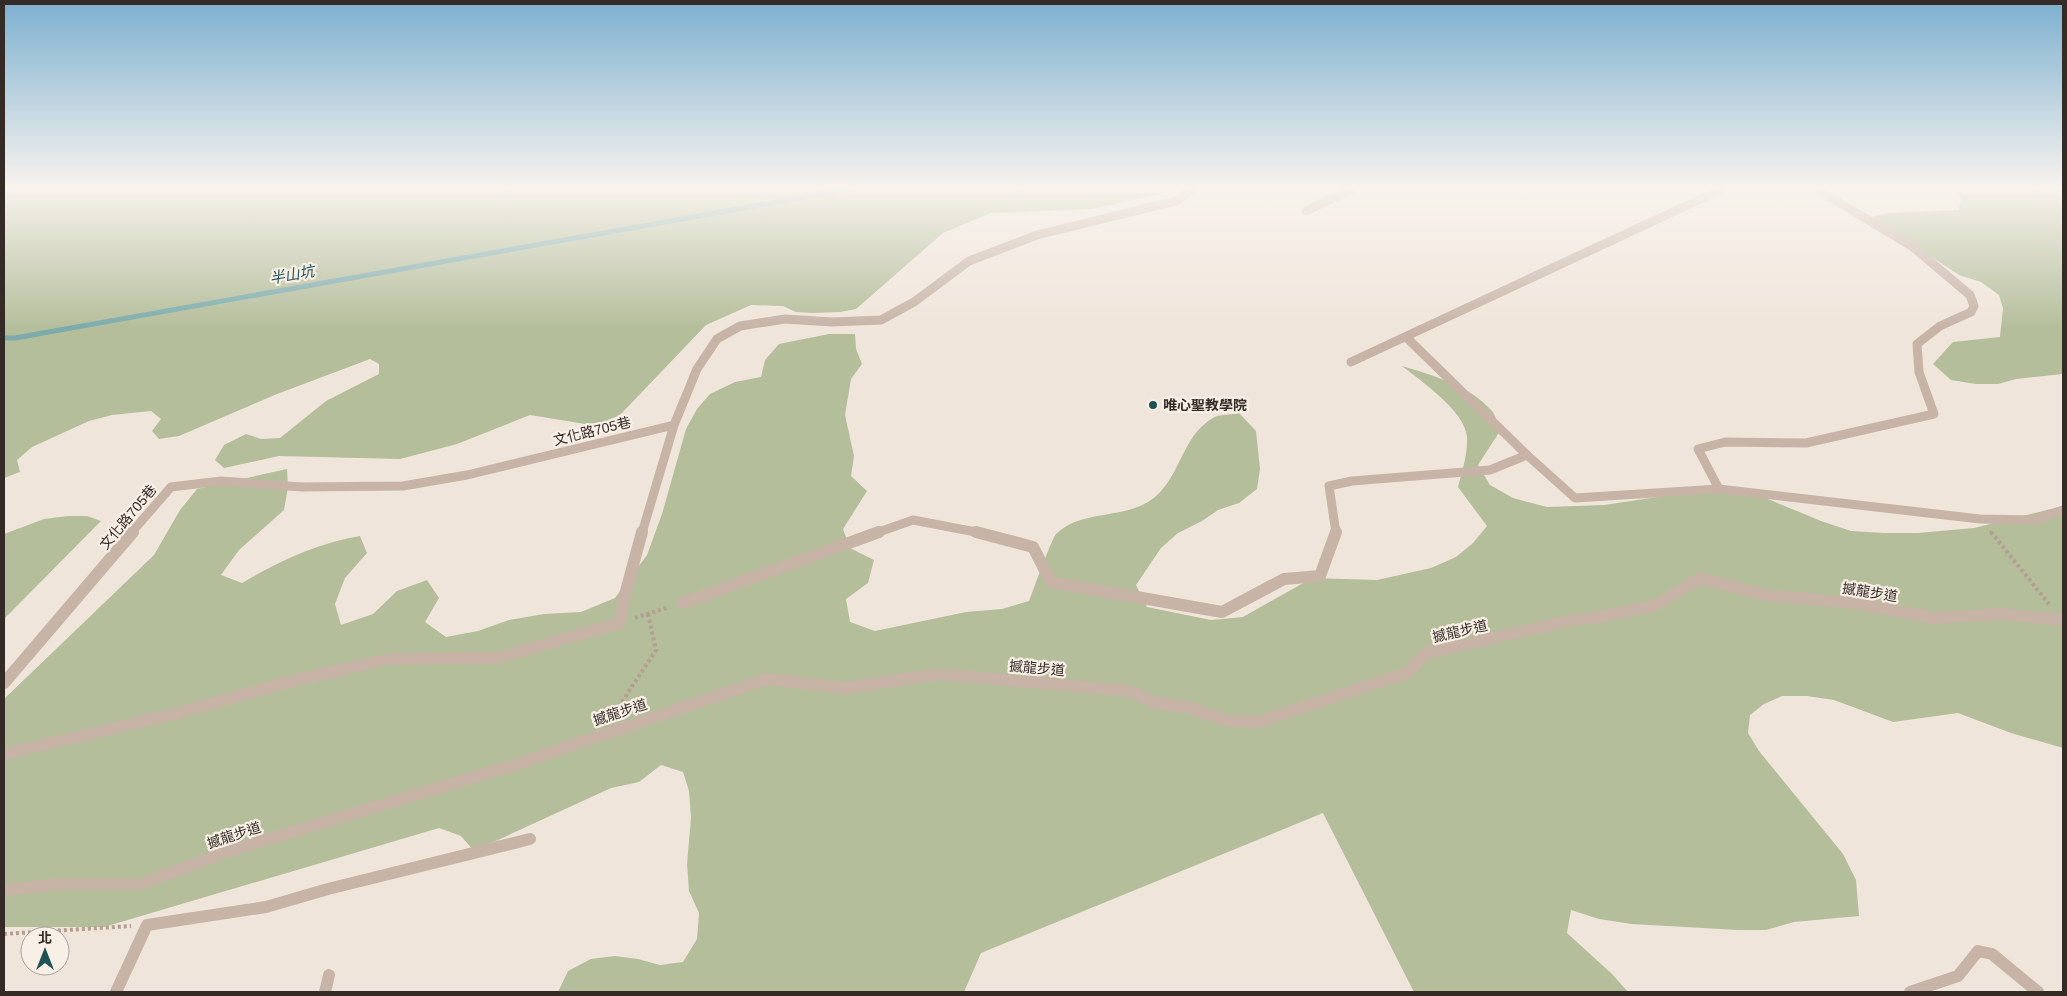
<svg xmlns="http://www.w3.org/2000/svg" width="2067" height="996" font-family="Helvetica,'Noto Sans TC',sans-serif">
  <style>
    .green { fill: #b4be9b }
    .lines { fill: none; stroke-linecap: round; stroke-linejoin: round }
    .stream { stroke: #7babab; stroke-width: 5 }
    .path-far1 { stroke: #b39e91; stroke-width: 2.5; stroke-dasharray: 2.5 2.5; stroke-linecap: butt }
    .path { stroke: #b39e91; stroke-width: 4; stroke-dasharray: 3 3; stroke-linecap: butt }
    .service-far1 { stroke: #c7b4a7; stroke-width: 9 }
    .service { stroke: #c7b4a7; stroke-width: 12 }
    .poi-dot { fill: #1f5253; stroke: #f8efe6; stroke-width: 2 }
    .labels { text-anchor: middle; stroke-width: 4.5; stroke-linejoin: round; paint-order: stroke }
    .poi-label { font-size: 14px; font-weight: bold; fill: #342b27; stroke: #f8efe6; text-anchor: start }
    .street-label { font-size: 14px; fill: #342b27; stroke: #f8efe6 }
    .water-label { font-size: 15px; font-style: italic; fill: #1f5253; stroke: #f8efe6 }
  </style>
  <rect width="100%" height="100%" fill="#f0e5da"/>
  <g class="green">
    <path d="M4 189H1165L1161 194 1091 209 991 213 943 233 856 309 840 312 811 313 796 312 783 306 751 305 706 325 620 415 604 422 585 424 530 415 457 444 400 459 279 456 224 468 215 460 224 445 246 434 261 439 280 438 326 401 379 374V364L370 359 277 394 179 436 159 439 152 431 161 419 151 411 112 415 89 421 32 447 17 460 20 472 4 478Z"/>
    <path d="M1954 189H2063V374L2016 379 1998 384H1976L1951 380 1933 364 1953 342 2000 337 2003 308 1999 295 1981 282 1959 275 1871 217 1889 213 1959 210 1961 199Z"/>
    <path d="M829 334H855L856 349 862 364 851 379 845 415 854 456 851 476 867 491 843 529 850 548 874 560 868 583 846 599 850 622 875 631 966 612 1002 609 1029 601C1033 591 1052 538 1056 534 1083 508 1126 521 1155 497 1181 475 1182 436 1213 418 1219 414 1231 415 1239 413L1256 431 1260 469 1257 489 1239 503 1218 510 1202 521 1178 533 1161 548 1136 585 1147 607 1211 620 1243 617 1312 578 1377 580 1431 568 1456 557 1473 543 1487 526 1458 487C1462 472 1468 453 1467 437 1465 411 1421 381 1402 366 1432 375 1470 386 1491 410 1496 415 1498 425 1500 431L1478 465 1490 485 1513 498 1547 507 1604 505 1698 491 1756 494 1821 521 1851 531 1884 533H1918L1974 528 2063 506V748L2011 733 1958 713 1893 722 1834 700 1807 696H1782L1764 704 1750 715 1748 733 1759 751 1843 854 1856 880 1859 916 1794 922 1766 930H1738L1632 924 1599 919 1571 910 1567 933 1612 974 1628 992H1414L1323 813 981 953 964 992H558L568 971 591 959 615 956 638 959 660 965 683 962 697 939 699 913 689 891 687 864 691 818 689 791 683 772 661 765 639 782 611 788 474 851 461 836 439 828 104 927H4V699L154 555 180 510 197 489 287 469 288 487 284 510 239 550 221 575 242 583C279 561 318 543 360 536L367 553 345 578 335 604 341 625 373 614 397 591 427 580 439 598 425 622 446 637 478 631 509 620 544 614 581 612 615 598 647 555 662 514 686 429 697 409 710 394 735 382 761 377 765 360 779 344Z"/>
    <path d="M68 516H87L101 521 4 619V534L44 519Z"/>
  </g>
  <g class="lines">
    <path class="stream" d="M4 338H15L850 189"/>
    <g class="path-far1">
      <path d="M4 191 8 189"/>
      <path d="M1990 531 1992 533"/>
    </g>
    <g class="path">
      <path d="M1991 532 2049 604"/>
      <path d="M635 618 669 607"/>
      <path d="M612 717 656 650 648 614"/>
      <path d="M4 934 131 926"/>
    </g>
    <g class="service-far1">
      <path d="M1306 211 1352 189"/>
      <path d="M1351 362 1722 189"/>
      <path d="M1527 455 1575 498 1719 489 1980 519 2035 520 2063 510"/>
      <path d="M1719 489 1698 449 1725 442 1806 443 1934 414 1919 372 1917 344 1940 326 1971 312 1974 306 1970 295 1913 247 1817 189"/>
      <path d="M131 533 171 487 221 481 302 487 403 486 467 475 674 425 697 369 717 339 740 326 785 319 832 322 881 320 914 302 969 261 1037 235 1176 201 1193 189"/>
      <path d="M642 533 674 425"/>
      <path d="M876 533 913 520 981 533"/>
      <path d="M1336 533 1329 486 1352 481 1490 470 1527 455 1406 337"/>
    </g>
    <g class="service">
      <path d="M976 532 1033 547 1051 582 1222 612 1284 579 1320 576 1336 532"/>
      <path d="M683 603 879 532"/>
      <path d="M4 683 133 532"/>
      <path d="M4 754 174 714 296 680 389 659 497 658 620 623 623 602 642 532"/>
      <path d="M4 890 59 884H141L226 852 511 766 767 679 847 688 939 674 1130 691 1155 703 1187 707 1228 721 1258 722 1407 673 1426 653 1568 621 1599 617 1656 605 1700 578 1764 595 1853 603 1934 618 2001 614 2063 620"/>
      <path d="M116 992 147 925 266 907 328 889 530 839"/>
      <path d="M325 992 329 975"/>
      <path d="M1910 992 1958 976 1978 951 1992 954 2038 992"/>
    </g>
  </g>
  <linearGradient id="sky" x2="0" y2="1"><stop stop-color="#7cb0d0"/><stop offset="0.57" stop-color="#f8f3ee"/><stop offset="1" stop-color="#f8f3ee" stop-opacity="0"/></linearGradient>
  <rect width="2067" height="329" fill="url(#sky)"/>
  <circle class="poi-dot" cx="1153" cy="405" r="5"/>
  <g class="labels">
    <g class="poi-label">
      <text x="1163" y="410">唯心聖教學院</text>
    </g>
    <g class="street-label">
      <text transform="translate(592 431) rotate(-14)" y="5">文化路705巷</text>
      <text transform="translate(128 517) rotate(-50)" y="5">文化路705巷</text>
      <text transform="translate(1870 592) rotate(9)" y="5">撼龍步道</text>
      <text transform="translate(1460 631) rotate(-13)" y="5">撼龍步道</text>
      <text transform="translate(1037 668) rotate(5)" y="5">撼龍步道</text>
      <text transform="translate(620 712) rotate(-18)" y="5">撼龍步道</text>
      <text transform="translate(234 835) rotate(-18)" y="5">撼龍步道</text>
    </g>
    <g class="water-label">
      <text transform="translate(292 275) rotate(-10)" y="5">半山坑</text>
    </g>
  </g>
  <rect width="2067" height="996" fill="none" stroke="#342b27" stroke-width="10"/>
  <g transform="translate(45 951)"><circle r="24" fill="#f8efe6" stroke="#aaa19a"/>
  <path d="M0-4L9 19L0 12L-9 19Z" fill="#1f5253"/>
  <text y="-8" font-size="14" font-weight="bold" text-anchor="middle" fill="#342b27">北</text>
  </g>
</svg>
